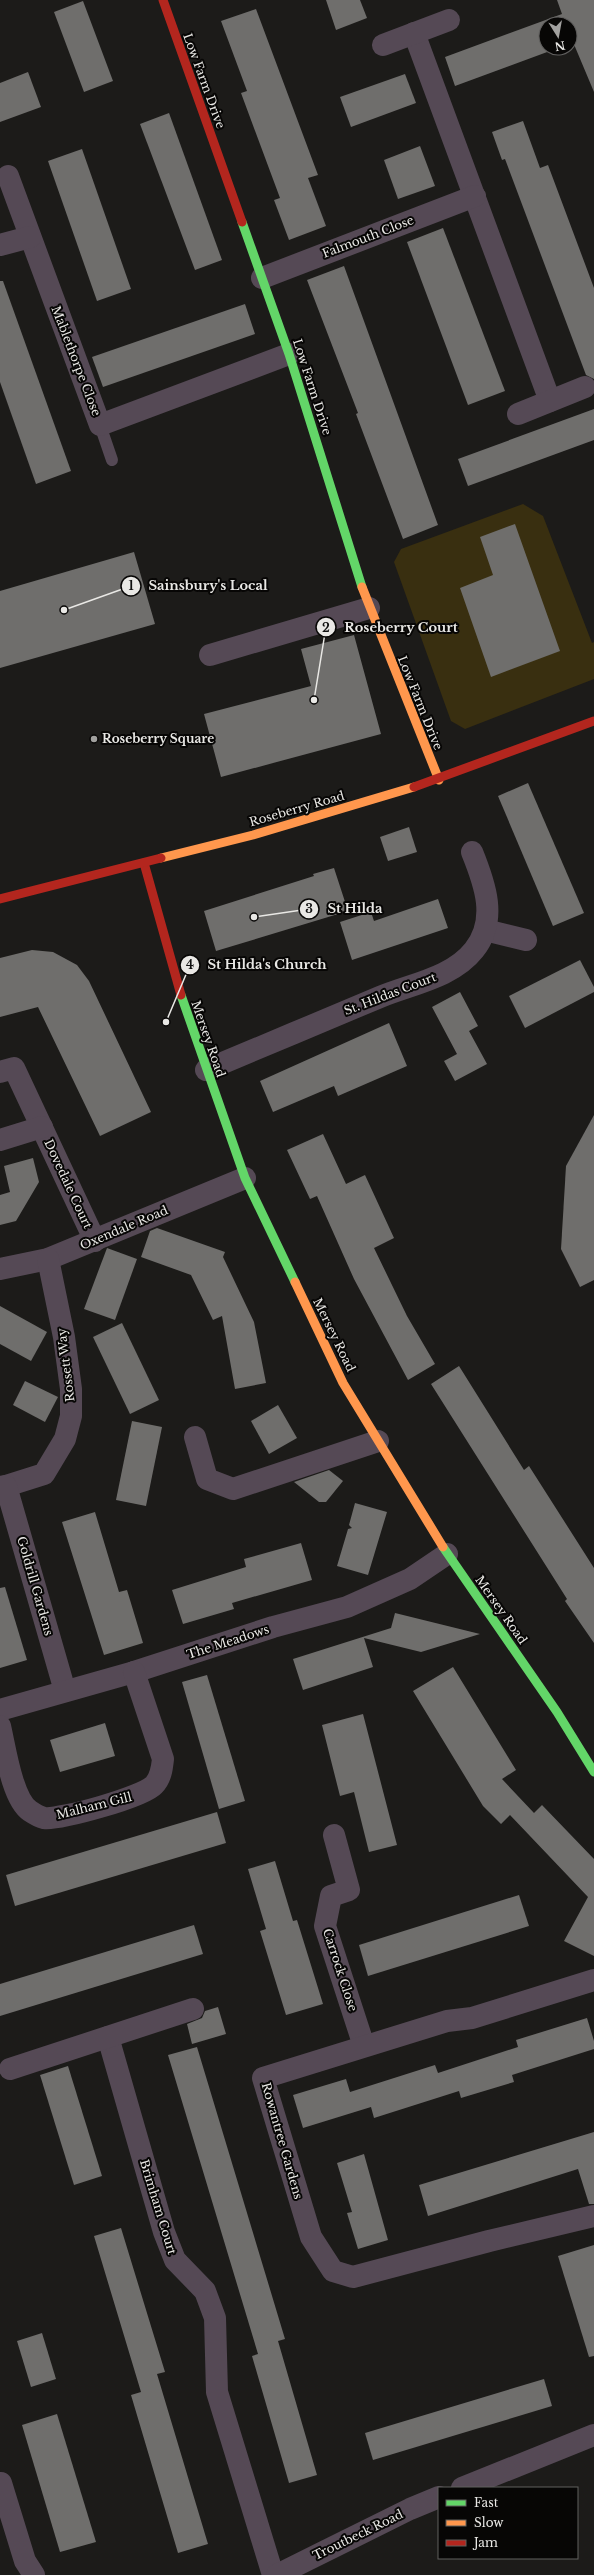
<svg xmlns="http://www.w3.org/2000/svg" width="594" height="2575" font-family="'Libre Baskerville',serif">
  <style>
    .green { fill: #392f10 }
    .building { fill: #6f6e6c }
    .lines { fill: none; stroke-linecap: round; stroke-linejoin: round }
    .lane { stroke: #554955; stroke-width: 12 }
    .street { stroke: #554955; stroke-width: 22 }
    .fast { stroke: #63d668; stroke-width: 9 }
    .slow { stroke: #ff974d; stroke-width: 9 }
    .jam { stroke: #b3261e; stroke-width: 9 }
    .poi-dot { fill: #a1a09e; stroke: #070605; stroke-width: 1.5 }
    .labels { text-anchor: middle; stroke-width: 4; stroke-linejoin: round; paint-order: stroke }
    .street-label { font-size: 12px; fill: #e9e8e5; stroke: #070605 }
    .poi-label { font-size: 12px; font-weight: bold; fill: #e9e8e5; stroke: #070605; text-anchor: start }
    .leader { fill: none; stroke: #e9e8e5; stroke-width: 1.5 }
    .callout-dot { fill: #e9e8e5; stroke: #070605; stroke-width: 1.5 }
    .mark-label { font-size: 12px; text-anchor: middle; font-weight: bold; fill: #111 }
    .callout-label { font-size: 13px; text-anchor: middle; font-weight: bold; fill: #e9e8e5; stroke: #070605; stroke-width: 4; stroke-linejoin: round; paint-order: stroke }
  </style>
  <rect width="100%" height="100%" fill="#1c1b19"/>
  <path class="green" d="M523 504 543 516 592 643 594 642V679L465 729 451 721 394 562 401 549Z"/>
  <g class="building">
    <path d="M326 0H360L367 18 336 30Z"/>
    <path d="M557 0H594V92L573 42 570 44V24H546V48H558L455 86 445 57 562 14Z"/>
    <path d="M83 1 113 81 84 92 54 12Z"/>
    <path d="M256 9 318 175 308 178 326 226 289 240 274 200 280 198 241 93 247 91 221 21Z"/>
    <path d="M28 72 41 107 0 122V83Z"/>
    <path d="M405 74 416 103 351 127 340 97Z"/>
    <path d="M169 113 222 260 195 270 140 124Z"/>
    <path d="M523 121 540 168 548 165 594 288V379L586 375 505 159 502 160 492 132Z"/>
    <path d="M420 146 435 186 398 199 384 160Z"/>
    <path d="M82 149 131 289 97 301 48 161Z"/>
    <path d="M443 228 505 391 468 405 407 242Z"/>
    <path d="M344 266 438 525 403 539 356 414 358 413 307 280Z"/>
    <path d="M0 281H3L71 471 36 484 0 382Z"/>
    <path d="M245 304 255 334 103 387 92 357Z"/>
    <path d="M594 409V440L468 486 458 459Z"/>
    <path d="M515 524 560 651 491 677 460 588 493 575 480 537Z"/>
    <path d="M134 552 155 624 0 668V591Z"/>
    <path d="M354 635 381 734 221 777 204 714 311 686 301 649Z"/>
    <path d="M528 783 584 913 553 926 498 796Z"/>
    <path d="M409 827 417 852 388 861 380 837Z"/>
    <path d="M334 868 348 911 216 951 204 911 314 876 313 874Z"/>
    <path d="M438 899 448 928 352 960 340 922 371 912 374 921Z"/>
    <path d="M32 950 53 952 77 965 89 981 151 1112 100 1136 38 1007 0 1017V958Z"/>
    <path d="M580 960 594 987V992L525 1028 509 996Z"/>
    <path d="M460 992 478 1026 469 1031 487 1064 455 1081 444 1061 457 1054 432 1007Z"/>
    <path d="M389 1023 407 1066 338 1096 334 1086 273 1112 260 1081Z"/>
    <path d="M594 1115V1280L580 1287 561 1249 566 1166Z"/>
    <path d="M323 1134 346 1184 365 1175 394 1238 374 1248 407 1316 435 1364 408 1380 354 1279 317 1196 310 1199 287 1150Z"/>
    <path d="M33 1158 39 1182 16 1221 0 1225V1195L10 1192 4 1166Z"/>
    <path d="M157 1228 225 1252 223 1257 254 1322 266 1383 235 1389 222 1316 213 1320 191 1275 141 1257 150 1231Z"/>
    <path d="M107 1248 137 1259 115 1320 84 1309Z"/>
    <path d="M0 1306 47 1332 31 1361 0 1344Z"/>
    <path d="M122 1323 159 1400 130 1414 93 1337Z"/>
    <path d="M459 1366 524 1470 529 1466 594 1568V1643L565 1601 567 1599 431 1384Z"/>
    <path d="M25 1381 58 1397 45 1422 13 1405Z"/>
    <path d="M278 1405 297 1438 269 1454 251 1421Z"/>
    <path d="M132 1421 162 1427 146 1506 116 1500Z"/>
    <path d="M329 1470 343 1481 326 1502H319L294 1482Z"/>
    <path d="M355 1503 387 1512 368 1575 337 1566 348 1529 352 1528 349 1525Z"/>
    <path d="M95 1512 119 1592 127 1590 143 1643 104 1655 62 1522Z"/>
    <path d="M301 1543 312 1580 232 1603 234 1609 183 1624 172 1590 246 1567 244 1559Z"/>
    <path d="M5 1587 27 1660 0 1668V1588Z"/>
    <path d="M395 1613 480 1634 421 1652 364 1638 373 1667 303 1690 293 1659 391 1628Z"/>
    <path d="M453 1667 516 1770 502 1779 534 1813 542 1805 594 1859V1956L564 1941 588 1897 510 1815 501 1824 483 1806 413 1691Z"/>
    <path d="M207 1675 245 1801 219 1809 182 1682Z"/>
    <path d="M363 1714 397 1845 369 1852 354 1792 340 1796 322 1725Z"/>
    <path d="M105 1723 115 1756 60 1772 50 1740Z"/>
    <path d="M217 1812 226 1843 15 1906 6 1875Z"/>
    <path d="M275 1861 293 1921 297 1920 323 2004 286 2015 260 1931 266 1929 248 1869Z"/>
    <path d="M519 1895 529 1926 368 1976 359 1945Z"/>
    <path d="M194 1925 203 1954 0 2016V1984Z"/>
    <path d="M218 2007 226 2034 192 2044 187 2024 202 2018 205 2011Z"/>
    <path d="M587 2018 594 2041V2049L512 2075 514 2082 461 2098 459 2091 374 2118 371 2107 303 2128 293 2095 346 2079 350 2092 435 2065 438 2073 518 2047 516 2040Z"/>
    <path d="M197 2047 285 2339 278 2341 317 2475 289 2483 252 2356 258 2354 168 2055Z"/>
    <path d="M68 2066 102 2176 74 2185 40 2075Z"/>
    <path d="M594 2132V2204H589L578 2169 428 2216 419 2185Z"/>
    <path d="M364 2154 388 2240 358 2249 347 2213 352 2212 337 2163Z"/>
    <path d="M121 2228 165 2372 157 2374 208 2544 178 2553 131 2395 141 2392 94 2236Z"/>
    <path d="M594 2245V2356L589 2357 558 2256Z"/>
    <path d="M42 2333 56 2379 31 2387 17 2341Z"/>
    <path d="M544 2379 552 2406 373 2460 365 2433Z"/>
    <path d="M57 2414 96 2542 60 2552 22 2425Z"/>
  </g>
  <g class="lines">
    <path class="lane" d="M100 425 112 460"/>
    <g class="street">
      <path d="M414 33 550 401"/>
      <path d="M383 45 449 20"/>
      <path d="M8 176 100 425 289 354"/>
      <path d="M0 245 30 237"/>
      <path d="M262 278 475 196"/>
      <path d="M518 414 585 387"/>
      <path d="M210 655 369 608"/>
      <path d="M485 930 526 940"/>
      <path d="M206 1070C264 1046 322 1021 380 997 411 984 452 978 474 950 498 920 485 884 472 852"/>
      <path d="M0 1072 14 1068 95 1241"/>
      <path d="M0 1140 42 1127"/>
      <path d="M0 1269 48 1259 245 1178"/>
      <path d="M195 1437 207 1479 233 1489 378 1441"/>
      <path d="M6 1486 44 1474 65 1439 71 1416V1389L64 1337 48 1259"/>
      <path d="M0 1487 6 1486 65 1691"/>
      <path d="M0 1710 134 1672 273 1627 347 1607 410 1579 447 1554"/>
      <path d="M0 1726C5 1747 12 1799 30 1811 33 1813 40 1817 44 1818 60 1820 143 1797 154 1785 161 1778 162 1768 163 1759L134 1672"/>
      <path d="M334 1835 349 1890 331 1896 325 1926 364 2046"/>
      <path d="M594 1980 472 2018 447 2021 263 2078 311 2237 333 2271 353 2277 489 2241 594 2216"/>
      <path d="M108 2037 164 2232 175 2260 205 2291 215 2318 217 2392 273 2575"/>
      <path d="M10 2069 193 2009"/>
      <path d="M1 2483 25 2561 34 2575"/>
      <path d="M462 2488 594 2435"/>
      <path d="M277 2575 410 2509 439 2497"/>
    </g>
    <g class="fast">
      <path d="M242 222 289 354 362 587"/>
      <path d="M181 995 245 1178 295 1282"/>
      <path d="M443 1547 557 1712 594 1772"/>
    </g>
    <g class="slow">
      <path d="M362 587 439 780"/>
      <path d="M161 858 253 835 414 787"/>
      <path d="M295 1282 343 1383 443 1547"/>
    </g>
    <g class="jam">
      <path d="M163 0 242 222"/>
      <path d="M414 787 594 721"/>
      <path d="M144 863 181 995"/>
      <path d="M0 899 161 858"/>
    </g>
  </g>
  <circle class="poi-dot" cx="94" cy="739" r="4"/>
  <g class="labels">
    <g class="street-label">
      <text transform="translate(204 81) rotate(70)" y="4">Low Farm Drive</text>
      <text transform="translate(368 237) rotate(-21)" y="4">Falmouth Close</text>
      <text transform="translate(76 361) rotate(69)" y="4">Mablethorpe Close</text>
      <text transform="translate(312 387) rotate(72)" y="4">Low Farm Drive</text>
      <text transform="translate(420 703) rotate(68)" y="4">Low Farm Drive</text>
      <text transform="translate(297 809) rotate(-16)" y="4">Roseberry Road</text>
      <text transform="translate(390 994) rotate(-21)" y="4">St. Hildas Court</text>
      <text transform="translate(208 1039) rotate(71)" y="4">Mersey Road</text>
      <text transform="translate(68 1184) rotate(65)" y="4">Dovedale Court</text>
      <text transform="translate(124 1228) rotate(-23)" y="4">Oxendale Road</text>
      <text transform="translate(334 1335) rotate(64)" y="4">Mersey Road</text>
      <text transform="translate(66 1365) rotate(-97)" y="4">Rossett Way</text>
      <text transform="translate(35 1586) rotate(74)" y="4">Goldrill Gardens</text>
      <text transform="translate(501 1610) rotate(55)" y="4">Mersey Road</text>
      <text transform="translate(228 1642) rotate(-18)" y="4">The Meadows</text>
      <text transform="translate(94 1806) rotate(-14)" y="4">Malham Gill</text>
      <text transform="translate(340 1970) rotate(72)" y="4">Carrock Close</text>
      <text transform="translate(282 2141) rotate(74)" y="4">Rowantree Gardens</text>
      <text transform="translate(158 2207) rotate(73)" y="4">Brimham Court</text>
      <text transform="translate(358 2535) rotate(-26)" y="4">Troutbeck Road</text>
    </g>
    <g class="poi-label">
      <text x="102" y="743">Roseberry Square</text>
    </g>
  </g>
  <path class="leader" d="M64 610L131 586M314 700L326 627M254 917L309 909M166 1022L190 965"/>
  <g class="callout-dot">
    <circle cx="64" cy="610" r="4"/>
    <circle cx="314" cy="700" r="4"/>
    <circle cx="254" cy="917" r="4"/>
    <circle cx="166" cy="1022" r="4"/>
    <circle cx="131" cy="586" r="10"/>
    <circle cx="326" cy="627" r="10"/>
    <circle cx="309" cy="909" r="10"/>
    <circle cx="190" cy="965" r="10"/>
  </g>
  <g class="mark-label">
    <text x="131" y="590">1</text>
    <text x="326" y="632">2</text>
    <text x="309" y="913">3</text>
    <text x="190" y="969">4</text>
  </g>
  <g class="callout-label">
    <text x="208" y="590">Sainsbury's Local</text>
    <text x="401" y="632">Roseberry Court</text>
    <text x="355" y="913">St Hilda</text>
    <text x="267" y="969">St Hilda's Church</text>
  </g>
  <rect x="438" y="2487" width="140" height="72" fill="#070605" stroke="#61605f"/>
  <rect x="446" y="2500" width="20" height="6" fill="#63d668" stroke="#61605f"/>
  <text x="474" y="2507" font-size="12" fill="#e9e8e5">Fast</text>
  <rect x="446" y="2520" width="20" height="6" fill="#ff974d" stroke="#61605f"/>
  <text x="474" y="2527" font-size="12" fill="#e9e8e5">Slow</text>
  <rect x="446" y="2540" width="20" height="6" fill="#b3261e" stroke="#61605f"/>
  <text x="474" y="2547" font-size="12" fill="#e9e8e5">Jam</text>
  <g transform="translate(558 36) rotate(169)"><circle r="19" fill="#070605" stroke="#61605f"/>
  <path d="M0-3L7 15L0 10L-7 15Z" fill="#a1a09e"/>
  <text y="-6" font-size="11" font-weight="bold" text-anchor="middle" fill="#e9e8e5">N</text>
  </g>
</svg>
